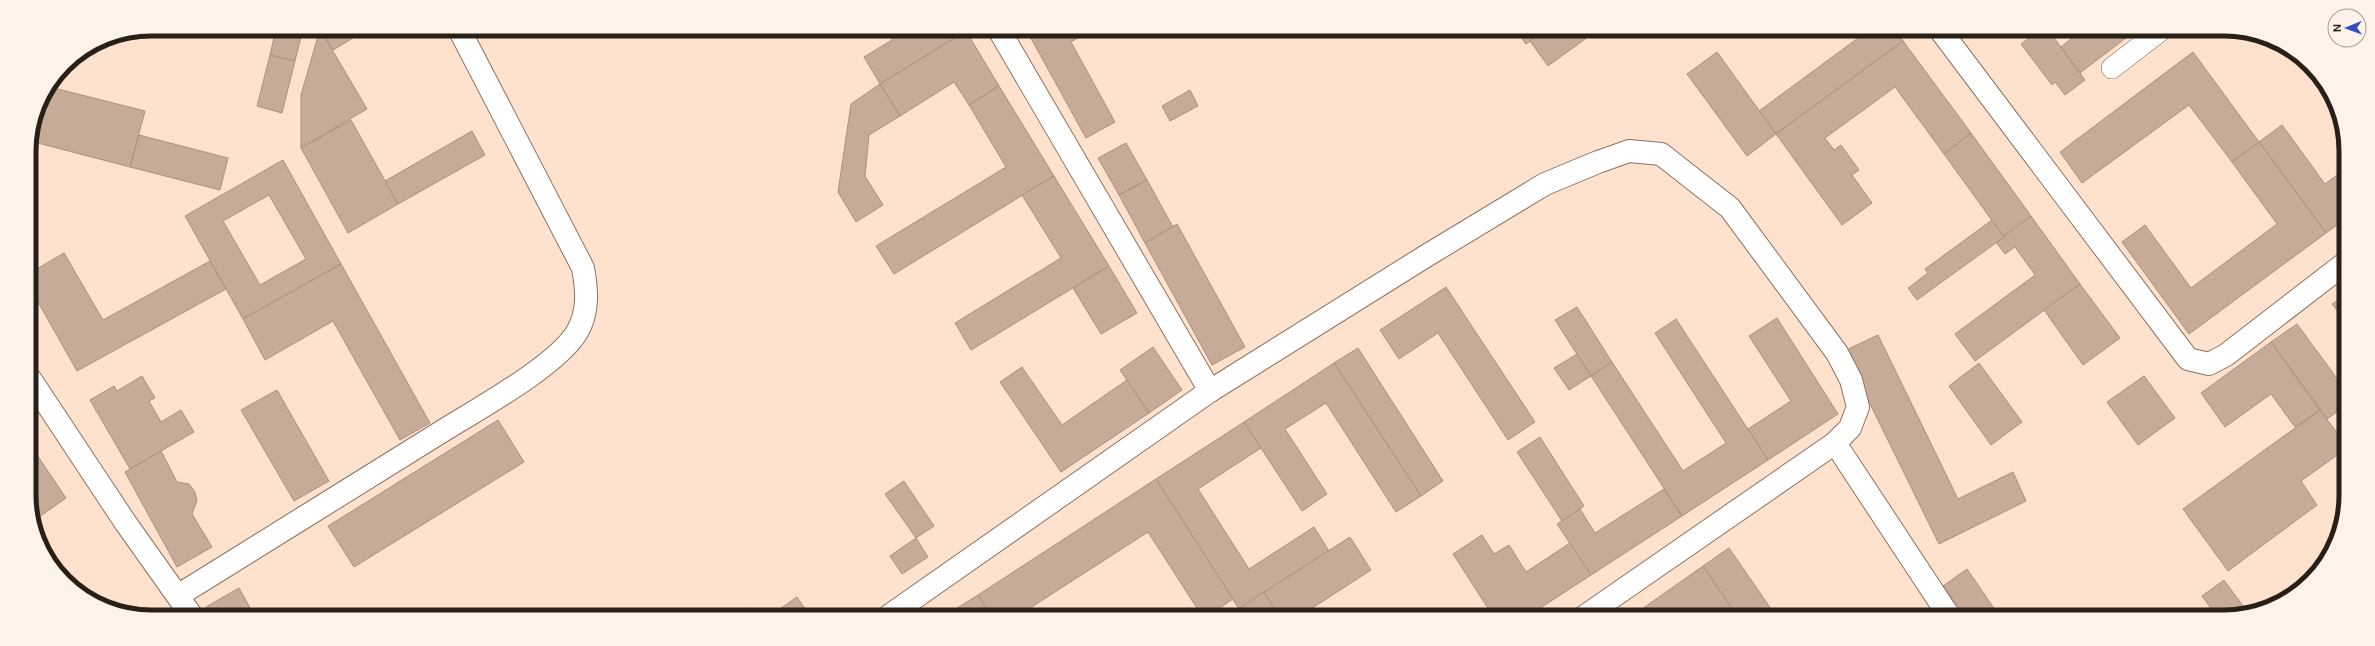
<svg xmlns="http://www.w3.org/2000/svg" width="2375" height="646" font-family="'DM Sans',sans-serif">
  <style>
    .building { fill: #c5ab98; stroke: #ab917e; fill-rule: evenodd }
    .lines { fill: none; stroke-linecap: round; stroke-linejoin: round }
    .service-casing { stroke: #8b7361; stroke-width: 22 }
    .minor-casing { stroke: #8b7361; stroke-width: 24 }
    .service { stroke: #fff; stroke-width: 21 }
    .minor { stroke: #fff; stroke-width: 22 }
    .rim { fill: none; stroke: #281f17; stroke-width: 5 }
  </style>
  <rect width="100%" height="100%" fill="#fee2ce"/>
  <g class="building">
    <path d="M276 29H303L295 61 270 55Z"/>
    <path d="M320 29 367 109 301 148V95Z"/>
    <path d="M321 29H368L333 50Z"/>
    <path d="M891 30H965L966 31 880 84 864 57 892 40Z"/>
    <path d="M1033 30H1091L1071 42 1115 122 1086 138 1028 33Z"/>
    <path d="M966 31 999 86 969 105 954 82 900 116 880 84Z"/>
    <path d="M1516 31H1544L1526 44Z"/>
    <path d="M1544 31H1596L1548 66 1530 41Z"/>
    <path d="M1853 31H1896L1903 41 1776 134 1759 111 1858 38Z"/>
    <path d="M2038 31H2049L2085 80 2065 95 2055 82 2052 85 2021 44Z"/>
    <path d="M2081 31H2135L2080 73 2061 47Z"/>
    <path d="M1903 41 1971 133 1944 154 1895 87 1825 138 1834 150 1841 145 1859 170 1852 175 1872 203 1842 225 1776 134Z"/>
    <path d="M1717 52 1776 134 1747 156 1687 74Z"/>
    <path d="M2193 52 2259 142 2232 162 2189 105 2082 183 2060 152Z"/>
    <path d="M270 55 295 61 282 113 257 106Z"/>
    <path d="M880 84 900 116 869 135 865 176 883 205 856 222 838 192 851 104Z"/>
    <path d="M999 86 1054 176 894 274 876 246 1006 167 969 105Z"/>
    <path d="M50 87 145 111 130 167 30 141 38 104Z"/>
    <path d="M1190 90 1198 106 1170 121 1162 106Z"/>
    <path d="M351 120 398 204 348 233 301 148Z"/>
    <path d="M2282 125 2325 184 2344 170V220L2326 233 2259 142Z"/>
    <path d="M472 131 485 155 398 204 385 181Z"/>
    <path d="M1971 133 2031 216 2004 237 1944 154Z"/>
    <path d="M139 135 228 158 220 190 130 167Z"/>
    <path d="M2259 142 2326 233 2189 334 2122 242 2145 225 2191 288 2277 224 2232 162Z"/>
    <path d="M1126 143 1147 180 1119 195 1098 158Z"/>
    <path d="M283 160 341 264 243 319 185 216ZM269 195 306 259 260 285 223 221Z"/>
    <path d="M1054 176 1109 266 971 350 955 323 1061 258 1022 195Z"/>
    <path d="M1147 180 1173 227 1145 243 1119 195Z"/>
    <path d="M2031 216 2080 284 1975 361 1955 334 2035 275 2015 247 2005 254 1996 242Z"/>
    <path d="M1992 220 2004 237 1917 300 1908 288 1928 273 1925 269Z"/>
    <path d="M1177 224 1245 347 1212 365 1145 243Z"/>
    <path d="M64 253 103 320 210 261 226 289 77 371 30 288V273Z"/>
    <path d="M341 264 430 423 400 440 333 321 265 360 243 319Z"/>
    <path d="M1109 266 1137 313 1101 334 1073 288Z"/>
    <path d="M2080 284 2120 338 2083 365 2044 310Z"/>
    <path d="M1446 287 1535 422 1508 440 1438 333 1399 359 1380 330Z"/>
    <path d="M2344 295V319L2332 304Z"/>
    <path d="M1577 307 1612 362 1591 376 1555 320Z"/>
    <path d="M1777 318 1838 414 1768 460 1748 429 1791 401 1749 336Z"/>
    <path d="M1676 319 1768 460 1682 516 1591 376 1612 362 1683 471 1726 443 1655 333Z"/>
    <path d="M2297 324 2344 388V407L2327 419 2271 342Z"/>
    <path d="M1878 335 1958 499 2013 472 2026 501 1939 544 1844 351Z"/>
    <path d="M2271 342 2320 410 2295 427 2271 394 2225 427 2201 393Z"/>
    <path d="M1153 347 1182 390 1149 413 1120 370Z"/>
    <path d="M1358 348 1443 481 1421 496 1334 363Z"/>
    <path d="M1577 354 1591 376 1569 390 1554 368Z"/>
    <path d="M1334 363 1421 496 1396 512 1326 403 1285 429 1327 494 1302 511 1244 422Z"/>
    <path d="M1979 363 2022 422 1991 445 1949 386Z"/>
    <path d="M1022 367 1062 425 1127 380 1149 413 1061 472 1000 382Z"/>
    <path d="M142 376 155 398 149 401 161 422 181 410 194 432 130 469 90 400 114 386 117 391Z"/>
    <path d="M2144 376 2175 418 2138 445 2107 402Z"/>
    <path d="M277 390 329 481 294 501 241 410Z"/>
    <path d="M2320 410 2344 442V450L2301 481 2317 505 2228 571 2183 509Z"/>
    <path d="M498 420 524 462 354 567 328 526Z"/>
    <path d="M1244 422 1261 448 1198 489 1249 569 1314 527 1329 551 1239 609 1156 479Z"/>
    <path d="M1540 437 1584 506 1562 521 1517 452Z"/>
    <path d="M31 446 66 498 32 522 31 519Z"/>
    <path d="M161 451 177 482 189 484 195 492 197 501 192 514 212 547 177 567 125 472Z"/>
    <path d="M1156 479 1233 599 1208 616H1202L1148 532 1024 612 1026 616 991 615 978 595Z"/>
    <path d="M904 481 934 526 916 538 885 494Z"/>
    <path d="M1664 489 1682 516 1591 575 1557 524 1580 509 1595 533Z"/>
    <path d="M1482 535 1494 554 1509 545 1526 572 1570 543 1591 575 1528 616H1493L1453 554Z"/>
    <path d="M1350 537 1371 570 1300 616H1279L1264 592Z"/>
    <path d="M916 538 928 557 902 574 890 556Z"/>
    <path d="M1729 548 1776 616H1737L1703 566Z"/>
    <path d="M1703 566 1737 616H1632Z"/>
    <path d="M1967 569 2000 617 1965 616 1943 586Z"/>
    <path d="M2224 580 2243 606 2228 617H2217L2202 596Z"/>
    <path d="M239 588 254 615H210L206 607Z"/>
    <path d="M1264 592 1279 616H1237L1234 612Z"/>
    <path d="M978 595 991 615H946Z"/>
    <path d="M797 597 809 615H771Z"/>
    <path d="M749 608 753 615H738Z"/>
  </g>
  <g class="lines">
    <defs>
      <path id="service" d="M2112 68 2160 31"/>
      <g id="minor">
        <path d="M999 30 1210 391"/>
        <path d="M1941 31 2188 359 2209 364 2226 355 2344 264"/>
        <path d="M31 380 125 522 191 615"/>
        <path d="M179 595C266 541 354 486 441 432 476 410 557 366 577 332 589 312 587 290 583 268L459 29"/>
        <path d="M890 615 1210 391 1426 256 1545 184 1598 162 1629 151 1661 154 1730 208 1837 353 1851 380 1858 407 1850 428 1835 443"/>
        <path d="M1585 616 1835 443 1949 616"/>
      </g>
    </defs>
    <use href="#service" class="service-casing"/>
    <use href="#minor" class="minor-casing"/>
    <use href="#service" class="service"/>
    <use href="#minor" class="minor"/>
  </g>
  <path d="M0 0H2375V646H0ZM151 36H2224A115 115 0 0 1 2339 151V495A115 115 0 0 1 2224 610H151A115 115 0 0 1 36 495V151A115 115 0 0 1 151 36Z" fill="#fef3eb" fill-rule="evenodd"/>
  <path class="rim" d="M151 36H2224A115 115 0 0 1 2339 151V495A115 115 0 0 1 2224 610H151A115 115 0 0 1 36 495V151A115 115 0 0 1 151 36Z"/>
  <g transform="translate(2347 28) rotate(269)"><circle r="19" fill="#fef3eb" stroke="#a89e96"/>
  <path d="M0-3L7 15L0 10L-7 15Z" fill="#354fc0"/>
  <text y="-6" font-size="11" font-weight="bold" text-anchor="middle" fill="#281f17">N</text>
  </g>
</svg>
